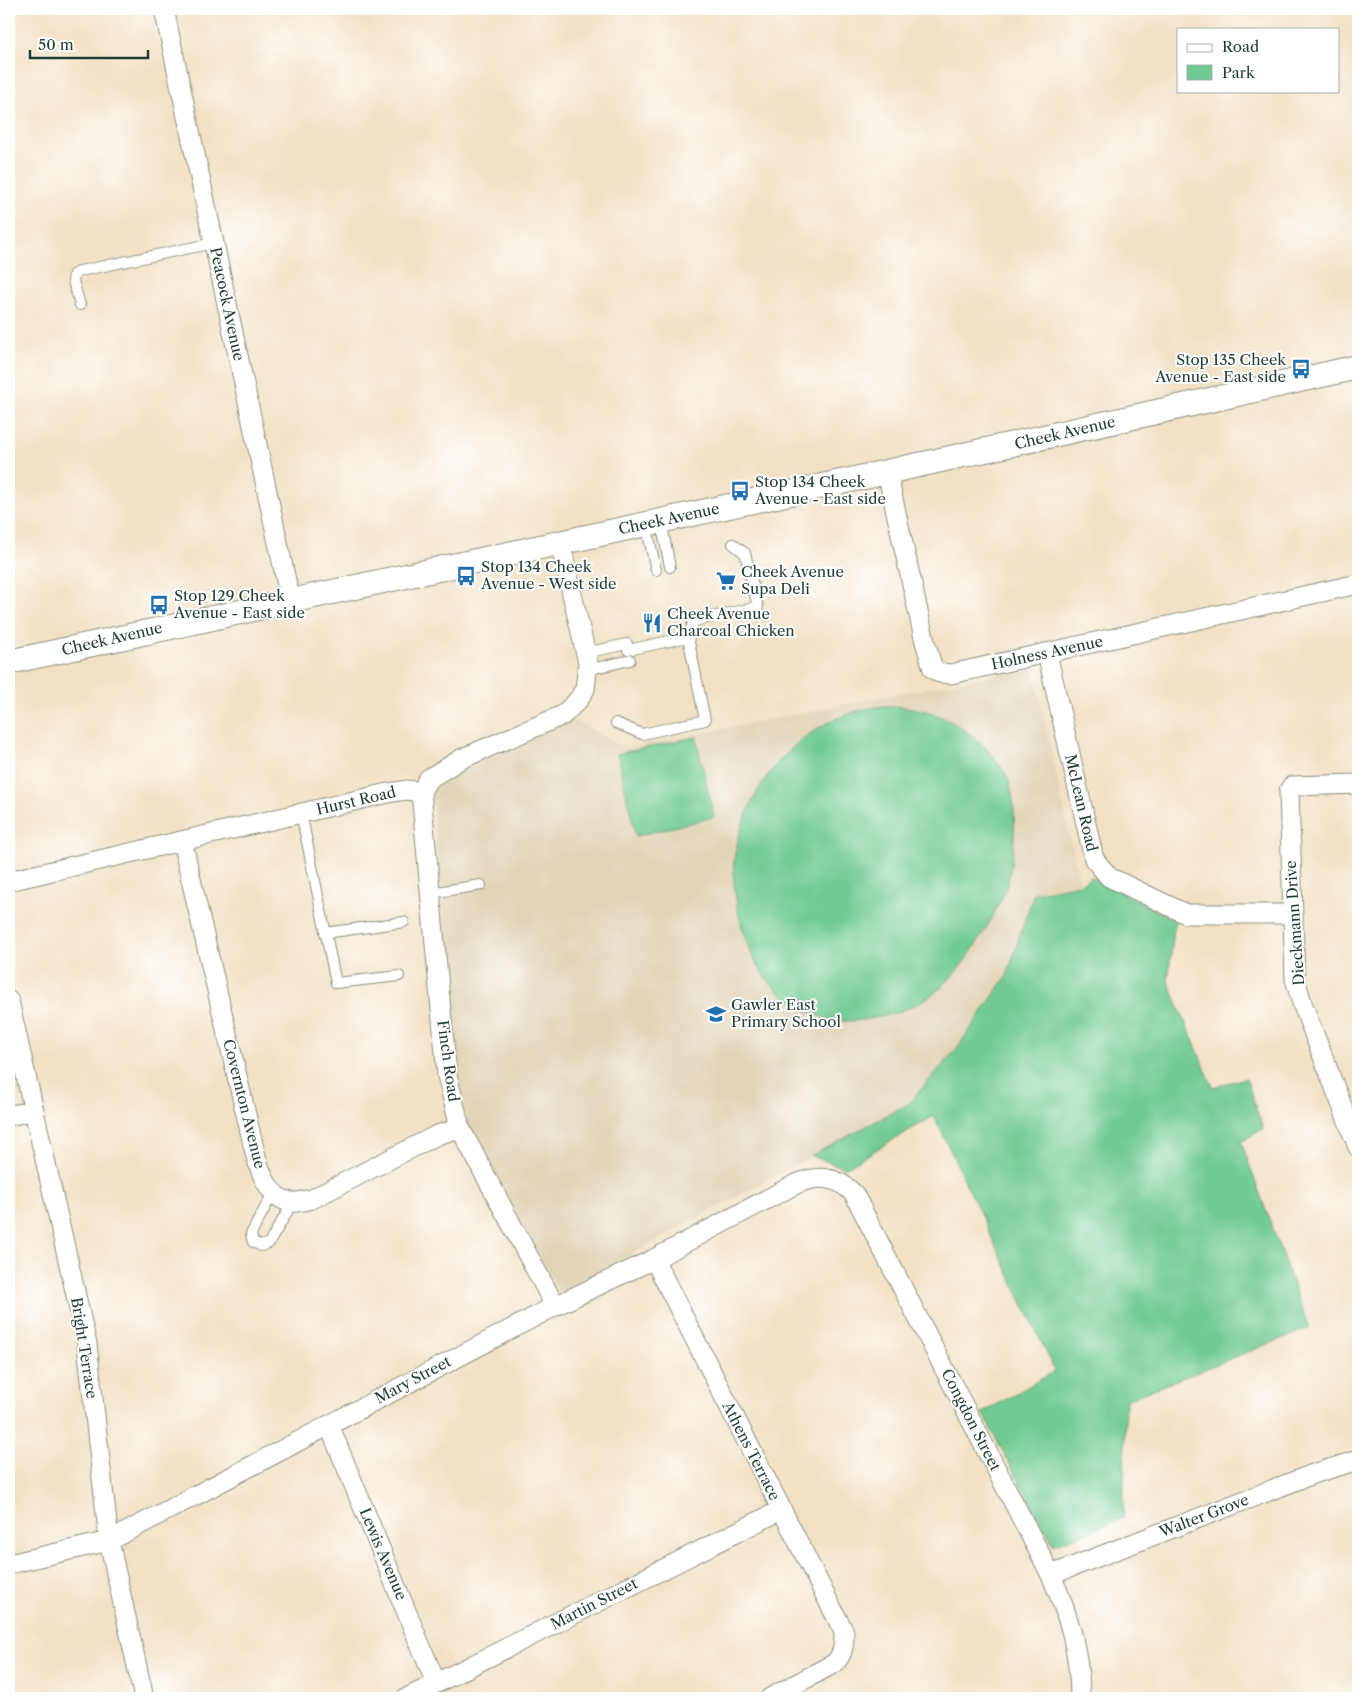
<svg xmlns="http://www.w3.org/2000/svg" width="1367" height="1707" font-family="'Libre Caslon Text',serif">
  <style>
    .built { fill: #e1d3b5 }
    .green { fill: #6fca91; stroke: #478462 }
    .lines { fill: none; stroke-linecap: round; stroke-linejoin: round }
    .service-casing { stroke: #898f7c; stroke-width: 12 }
    .minor-casing { stroke: #898f7c; stroke-width: 21 }
    .tertiary-casing { stroke: #898f7c; stroke-width: 26 }
    .service { stroke: #fff; stroke-width: 10 }
    .minor { stroke: #fff; stroke-width: 19 }
    .tertiary { stroke: #fff; stroke-width: 24 }
    .labels { text-anchor: middle; stroke-width: 4; stroke-linejoin: round; paint-order: stroke }
    .street-label { font-size: 15px; fill: #1f3d34; stroke: #fff }
    .poi-label { font-size: 15px; fill: #1f3d34; stroke: #fff; text-anchor: start }
  </style>
  <rect width="100%" height="100%" fill="#fff"/>
  <filter id="ink" filterUnits="userSpaceOnUse"><feTurbulence type="fractalNoise" baseFrequency=".02" numOctaves="2"/><feDisplacementMap in="SourceGraphic" scale="10" xChannelSelector="R" yChannelSelector="G"/><feConvolveMatrix kernelMatrix="1 2 1 2 8 2 1 2 1" color-interpolation-filters="sRGB"/></filter>
  <filter id="wash" filterUnits="userSpaceOnUse"><feTurbulence type="fractalNoise" baseFrequency=".0096" numOctaves="4" result="noise"/><feDisplacementMap in="SourceGraphic" scale="20" xChannelSelector="R" yChannelSelector="G"/><feGaussianBlur stdDeviation="1.12" result="paint"/><feColorMatrix in="noise" values="0 0 0 0 0 0 0 0 0 0 0 0 0 0 0 0 0 1.4 0 .05"/><feComposite in="paint" operator="in"/></filter>
  <g filter="url(#wash)">
    <rect width="100%" height="100%" fill="#f3e1c5"/>
    <path class="built" d="M1033 667 1080 884 1034 893 1007 976 955 1051 908 1104 559 1293 468 1126 458 1086 432 796 437 782 571 719 626 748Z"/>
    <g class="green">
      <path d="M884 706C914 706 939 712 963 729 980 741 995 756 1005 773 1020 799 1015 866 1004 893 989 927 959 978 927 998 904 1014 866 1022 837 1021 825 1020 813 1013 802 1008 769 991 750 959 741 924 736 902 731 876 735 854 748 779 806 714 884 706Z"/>
      <path d="M696 737 714 817 636 836 617 754Z"/>
      <path d="M1091 877 1175 920 1168 981 1213 1087 1246 1078 1263 1129 1241 1142 1309 1328 1126 1400 1123 1518 1054 1545 982 1413 1055 1371 934 1116 845 1168 811 1156 908 1104 955 1051 1007 976 1034 893 1080 884Z"/>
    </g>
  </g>
  <g filter="url(#ink)">
    <g class="lines">
      <defs>
        <g id="service">
          <path d="M80 305 73 281 74 274 80 271 214 243"/>
          <path d="M661 521 670 567"/>
          <path d="M646 524 656 570"/>
          <path d="M628 650 688 637 694 621 758 607 745 553 733 544"/>
          <path d="M585 653 627 644"/>
          <path d="M587 670 630 660"/>
          <path d="M616 723 642 734 705 720 688 637"/>
          <path d="M301 813 336 983 399 976"/>
          <path d="M431 893 481 885"/>
          <path d="M325 933 404 922"/>
          <path d="M273 1193 251 1234 253 1242 261 1246 269 1243 293 1202"/>
        </g>
        <g id="minor">
          <path d="M164 9 290 599"/>
          <path d="M887 472 924 638 933 669 940 673 951 674 1358 584"/>
          <path d="M1047 653 1094 859 1109 877 1186 914H1292"/>
          <path d="M1358 784 1292 786 1289 791 1295 979 1302 1003 1358 1147"/>
          <path d="M421 792 447 1075 460 1128 555 1306"/>
          <path d="M182 841 255 1153C260 1171 269 1200 292 1202 298 1203 306 1200 312 1199L437 1135 460 1128"/>
          <path d="M9 881 388 793 406 790 421 792 428 779 443 770 461 759 563 715 579 699 585 689 588 663 560 542"/>
          <path d="M9 1001 87 1344 109 1541 144 1698"/>
          <path d="M9 1116 34 1110"/>
          <path d="M654 1259 844 1632C844 1644 844 1653 835 1663L770 1698"/>
          <path d="M329 1425 436 1683"/>
          <path d="M9 1564 109 1541 555 1306 654 1259 794 1185C817 1175 836 1175 854 1194L1051 1575C1069 1616 1080 1653 1080 1698"/>
          <path d="M1051 1575 1313 1474 1358 1460"/>
          <path d="M407 1698 781 1510"/>
        </g>
        <path id="tertiary" d="M9 662 887 472 1358 367"/>
      </defs>
      <use href="#service" class="service-casing"/>
      <use href="#minor" class="minor-casing"/>
      <use href="#tertiary" class="tertiary-casing"/>
      <use href="#service" class="service"/>
      <use href="#minor" class="minor"/>
      <use href="#tertiary" class="tertiary"/>
    </g>
  </g>
  <defs>
    <symbol id="bus-bare" viewBox="-9 -9 18 18"><path d="M-5-6H5V4H4V6H2V4H-2V6H-4V4H-5ZM-3.5-4V0h7V-4ZM-3.5 1.2v1.5H-2V1.2ZM2 1.2v1.5H3.5V1.2Z" fill="#1f6fb2" stroke="#fff" stroke-width="2.5" paint-order="stroke"/></symbol>
    <symbol id="supermarket-bare" viewBox="-9 -9 18 18"><path d="M-6-5.5h2.5l.6 2H6L4.5 2H-2.5L-4.4-4H-6ZM-1.5 3.2a1.3 1.3 0 1 0 .1 0ZM3 3.2a1.3 1.3 0 1 0 .1 0Z" fill="#1f6fb2" stroke="#fff" stroke-width="2.5" paint-order="stroke"/></symbol>
    <symbol id="restaurant-bare" viewBox="-9 -9 18 18"><path d="M-5-6h1v4h1v-4h1v4h1v-4h1v5L-1.5 .5V6h-2V.5L-5-1ZM5-6V6H3V1.5H1.5Q1.5-4 5-6Z" fill="#1f6fb2" stroke="#fff" stroke-width="2.5" paint-order="stroke"/></symbol>
    <symbol id="school-bare" viewBox="-9 -9 18 18"><path d="M0-5L7-2L0 1L-7-2ZM-4 1L0 2.5L4 1V4Q0 6-4 4Z" fill="#1f6fb2" stroke="#fff" stroke-width="2.5" paint-order="stroke"/></symbol>
  </defs>
  <g fill-rule="evenodd">
    <use href="#bus-bare" x="1287" y="355" width="28" height="28"/>
    <use href="#bus-bare" x="726" y="477" width="28" height="28"/>
    <use href="#bus-bare" x="452" y="562" width="28" height="28"/>
    <use href="#supermarket-bare" x="712" y="567" width="28" height="28"/>
    <use href="#bus-bare" x="145" y="591" width="28" height="28"/>
    <use href="#restaurant-bare" x="638" y="609" width="28" height="28"/>
    <use href="#school-bare" x="702" y="1000" width="28" height="28"/>
  </g>
  <g class="labels">
    <g class="street-label">
      <text transform="translate(227 304) rotate(78)" y="5">Peacock Avenue</text>
      <text transform="translate(1065 433) rotate(-13)" y="5">Cheek Avenue</text>
      <text transform="translate(669 519) rotate(-12)" y="5">Cheek Avenue</text>
      <text transform="translate(112 639) rotate(-13)" y="5">Cheek Avenue</text>
      <text transform="translate(1047 653) rotate(-12)" y="5">Holness Avenue</text>
      <text transform="translate(356 801) rotate(-13)" y="5">Hurst Road</text>
      <text transform="translate(1081 803) rotate(77)" y="5">McLean Road</text>
      <text transform="translate(1295 923) rotate(-94)" y="5">Dieckmann Drive</text>
      <text transform="translate(448 1061) rotate(82)" y="5">Finch Road</text>
      <text transform="translate(244 1104) rotate(76)" y="5">Covernton Avenue</text>
      <text transform="translate(84 1348) rotate(81)" y="5">Bright Terrace</text>
      <text transform="translate(413 1380) rotate(-28)" y="5">Mary Street</text>
      <text transform="translate(971 1420) rotate(63)" y="5">Congdon Street</text>
      <text transform="translate(751 1451) rotate(63)" y="5">Athens Terrace</text>
      <text transform="translate(1204 1516) rotate(-21)" y="5">Walter Grove</text>
      <text transform="translate(383 1554) rotate(67)" y="5">Lewis Avenue</text>
      <text transform="translate(594 1604) rotate(-27)" y="5">Martin Street</text>
    </g>
    <g class="poi-label">
      <text x="1286" y="365" text-anchor="end">Stop 135 Cheek<tspan x="1286" dy="17">Avenue - East side</tspan></text>
      <text x="755" y="487">Stop 134 Cheek<tspan x="755" dy="17">Avenue - East side</tspan></text>
      <text x="481" y="572">Stop 134 Cheek<tspan x="481" dy="17">Avenue - West side</tspan></text>
      <text x="741" y="577">Cheek Avenue<tspan x="741" dy="17">Supa Deli</tspan></text>
      <text x="174" y="601">Stop 129 Cheek<tspan x="174" dy="17">Avenue - East side</tspan></text>
      <text x="667" y="619">Cheek Avenue<tspan x="667" dy="17">Charcoal Chicken</tspan></text>
      <text x="731" y="1010">Gawler East<tspan x="731" dy="17">Primary School</tspan></text>
    </g>
  </g>
  <rect width="1367" height="1707" fill="none" stroke="#fff" stroke-width="30"/>
  <rect x="1177" y="28" width="162" height="65" fill="#ffffff" stroke="#a5b1ae"/>
  <rect x="1187" y="44" width="25" height="8" fill="#ffffff" stroke="#a5b1ae"/>
  <text x="1222" y="52" font-size="15" fill="#1f3d34">Road</text>
  <rect x="1187" y="65" width="25" height="15" fill="#6fca91" stroke="#a5b1ae"/>
  <text x="1222" y="78" font-size="15" fill="#1f3d34">Park</text>
  <path d="M30 50v8h118v-8" fill="none" stroke="#1f3d34" stroke-width="2.5"/>
  <text x="38" y="50" font-size="15" fill="#1f3d34" stroke="#ffffff" stroke-width="4" paint-order="stroke">50 m</text>
</svg>
